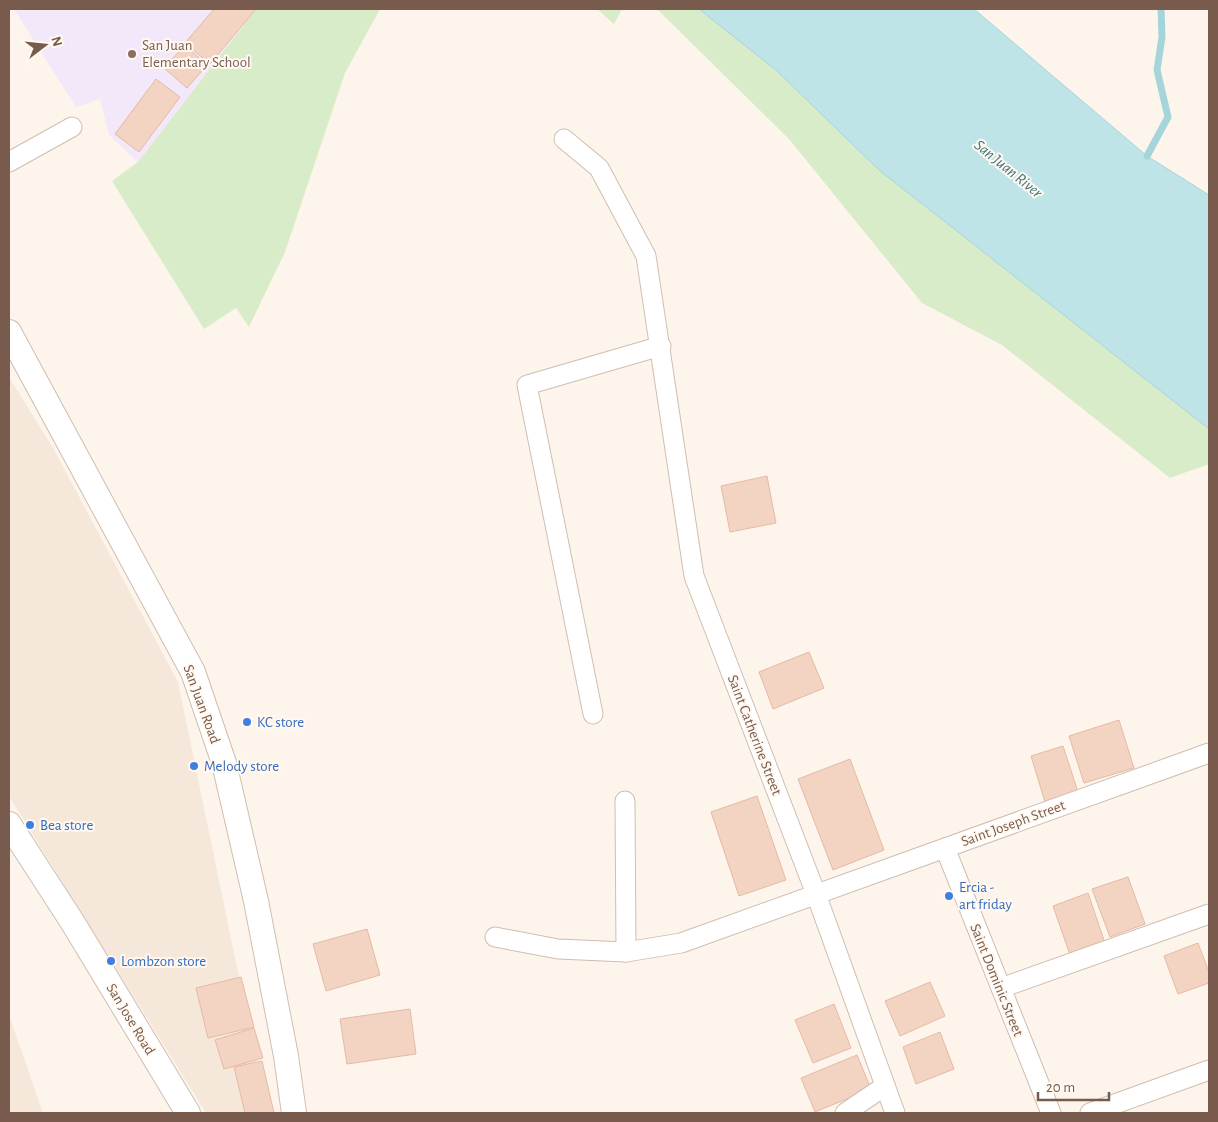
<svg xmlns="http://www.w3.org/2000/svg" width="1218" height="1122" font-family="'Alegreya Sans',sans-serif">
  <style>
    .residential { fill: #f5e7da }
    .education { fill: #f2e8fa }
    .green { fill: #d8ecc9 }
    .water { fill: #bfe4e8; stroke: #a5d4da }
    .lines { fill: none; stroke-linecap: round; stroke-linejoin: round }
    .stream { stroke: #a5d4da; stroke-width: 7 }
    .building { fill: #f3d4c3; stroke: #e6b9a3 }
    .minor-casing { stroke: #d0bdb0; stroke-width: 21 }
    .tertiary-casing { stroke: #d0bdb0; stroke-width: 26 }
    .minor { stroke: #fff; stroke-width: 19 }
    .tertiary { stroke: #fff; stroke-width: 24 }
    .education-dot { fill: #8d6e63; stroke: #fff9f2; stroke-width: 2 }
    .shop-dot { fill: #3f7fe0; stroke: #fff9f2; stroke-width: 2 }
    .labels { text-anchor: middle; stroke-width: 4; stroke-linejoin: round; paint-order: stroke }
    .education-label { font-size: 15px; fill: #785e54; stroke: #fff9f2; text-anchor: start }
    .street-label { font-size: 15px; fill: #795b4d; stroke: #fff9f2 }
    .shop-label { font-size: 15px; fill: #366cbe; stroke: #fff9f2; text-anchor: start }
    .water-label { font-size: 16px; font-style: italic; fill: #40767e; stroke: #fff9f2 }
  </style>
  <rect width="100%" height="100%" fill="#fdf5eb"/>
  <g class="residential">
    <path d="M9 377 53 448 178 682 267 1113H206L9 796Z"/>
    <path d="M9 1015 43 1113H9Z"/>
  </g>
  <path class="education" d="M14 9H256L138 162 109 135 100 99 76 107Z"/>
  <g class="green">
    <path d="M256 9H380L345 73 285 252 249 327 236 308 204 329 112 181 138 162Z"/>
    <path d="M597 9H622L614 24Z"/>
    <path d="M657 9H699L777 71 879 170 1209 429V464L1170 478 1002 345 922 303 789 139Z"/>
  </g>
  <path class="water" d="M699 9H974L1147 156 1209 195V429L879 170 777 71Z"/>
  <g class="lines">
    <path class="stream" d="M1147 156 1168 117 1157 70 1162 37 1161 9"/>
  </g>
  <g class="building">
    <path d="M214 9H256L210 64 185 43Z"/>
    <path d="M185 45 207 65 187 88 164 68Z"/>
    <path d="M156 79 180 97 139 152 115 134Z"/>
    <path d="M767 476 776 523 730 532 721 486Z"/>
    <path d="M809 652 824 688 773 709 759 672Z"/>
    <path d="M1119 720 1134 768 1084 783 1069 736Z"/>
    <path d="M1063 746 1078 792 1045 802 1031 756Z"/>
    <path d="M850 759 884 850 833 870 798 779Z"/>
    <path d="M757 796 786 880 739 896 711 812Z"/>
    <path d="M1128 877 1145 924 1110 937 1092 889Z"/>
    <path d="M1088 893 1105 943 1070 955 1053 906Z"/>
    <path d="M367 929 380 975 326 991 313 944Z"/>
    <path d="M1198 943 1209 972V983L1178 994 1164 956Z"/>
    <path d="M241 977 254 1027 208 1038 196 988Z"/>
    <path d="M930 982 945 1016 900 1036 885 1001Z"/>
    <path d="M834 1004 851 1048 813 1063 795 1020Z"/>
    <path d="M410 1009 416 1054 347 1064 340 1019Z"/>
    <path d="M254 1028 263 1058 224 1069 215 1040Z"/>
    <path d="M940 1032 954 1069 916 1084 903 1047Z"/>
    <path d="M857 1055 871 1089 815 1112 801 1078Z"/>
    <path d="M262 1061 274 1113H245L234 1067Z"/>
  </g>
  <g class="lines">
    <defs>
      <g id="minor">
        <path d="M564 139 599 168 646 256 694 576 816 894 895 1113"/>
        <path d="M9 162 72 127"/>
        <path d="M593 714 527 385 661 346"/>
        <path d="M625 801 626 952 681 943 1209 753"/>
        <path d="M945 848 1051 1113"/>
        <path d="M495 937 558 949 626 952"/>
        <path d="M1001 988 1209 914"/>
        <path d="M845 1113 885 1086"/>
        <path d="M1090 1113 1209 1070"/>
      </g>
      <g id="tertiary">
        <path d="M9 332 193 672 224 763 256 901 286 1056 294 1113"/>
        <path d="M9 824 73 923 188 1113"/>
      </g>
    </defs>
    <use href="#minor" class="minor-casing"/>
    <use href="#tertiary" class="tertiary-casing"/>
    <use href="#minor" class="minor"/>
    <use href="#tertiary" class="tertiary"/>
  </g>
  <circle class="education-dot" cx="132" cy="54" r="5"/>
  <g class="shop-dot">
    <circle cx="247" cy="722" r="5"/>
    <circle cx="194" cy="766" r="5"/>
    <circle cx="30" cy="825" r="5"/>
    <circle cx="949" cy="896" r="5"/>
    <circle cx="111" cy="961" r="5"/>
  </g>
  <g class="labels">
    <g class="education-label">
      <text x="142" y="50">San Juan<tspan x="142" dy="17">Elementary School</tspan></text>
    </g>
    <g class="street-label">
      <text transform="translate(202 704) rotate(70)" y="5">San Juan Road</text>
      <text transform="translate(755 735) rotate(69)" y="5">Saint Catherine Street</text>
      <text transform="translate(1013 823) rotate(-20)" y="5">Saint Joseph Street</text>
      <text transform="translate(997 980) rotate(68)" y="5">Saint Dominic Street</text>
      <text transform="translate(131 1019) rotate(59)" y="5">San Jose Road</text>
    </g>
    <g class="shop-label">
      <text x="257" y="727">KC store</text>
      <text x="204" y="771">Melody store</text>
      <text x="40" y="830">Bea store</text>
      <text x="959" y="892">Ercia -<tspan x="959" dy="17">art friday</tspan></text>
      <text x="121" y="966">Lombzon store</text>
    </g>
    <g class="water-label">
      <text transform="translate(1009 168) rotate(39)" y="6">San Juan River</text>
    </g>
  </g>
  <rect width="1218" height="1122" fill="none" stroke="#795b4d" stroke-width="20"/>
  <g transform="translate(45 45) rotate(74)" stroke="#fff9f2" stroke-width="4" paint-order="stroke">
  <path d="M0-4L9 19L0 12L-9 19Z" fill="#795b4d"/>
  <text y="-8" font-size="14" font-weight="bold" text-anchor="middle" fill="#795b4d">N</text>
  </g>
  <path d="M1038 1092v8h71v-8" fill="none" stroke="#795b4d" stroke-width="2.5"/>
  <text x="1046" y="1092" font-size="15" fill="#795b4d" stroke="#fff9f2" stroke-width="4" paint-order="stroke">20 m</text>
</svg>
